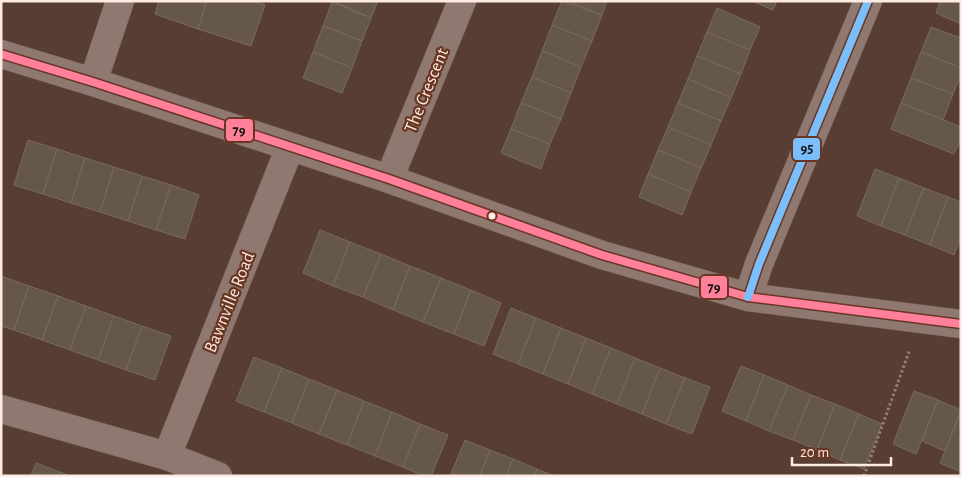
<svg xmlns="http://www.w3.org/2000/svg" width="962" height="477" font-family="'Alegreya Sans',sans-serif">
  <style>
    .building { fill: #665849; stroke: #796c5c }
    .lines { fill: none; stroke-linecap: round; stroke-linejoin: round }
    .street-casing { stroke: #705c53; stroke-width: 29 }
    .secondary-casing { stroke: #705c53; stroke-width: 29 }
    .path { stroke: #927e77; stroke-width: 3; stroke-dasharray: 2.5 2.5; stroke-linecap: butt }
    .street { stroke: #8e7870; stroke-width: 28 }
    .secondary { stroke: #8e7870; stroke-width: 28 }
    .bus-1-casing { stroke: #683622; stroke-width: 11 }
    .bus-2-casing { stroke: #683622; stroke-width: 11 }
    .bus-1 { stroke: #ff8098; stroke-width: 8 }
    .bus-2 { stroke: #7abffc; stroke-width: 8 }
    .bus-dot { fill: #fdeae2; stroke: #683622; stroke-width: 2 }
    .labels { text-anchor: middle; stroke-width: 4.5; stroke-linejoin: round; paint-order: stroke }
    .street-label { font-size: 18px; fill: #fdeae2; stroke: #683622 }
    .line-badge { stroke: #683622; stroke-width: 2 }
    .pale-badge-label { font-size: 14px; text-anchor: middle; font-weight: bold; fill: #111 }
  </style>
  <rect width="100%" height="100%" fill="#583d32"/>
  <g class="building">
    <path d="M159 1H207L198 29 155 14Z"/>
    <path d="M207 1H254L265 5 251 46 198 29Z"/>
    <path d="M333 1H378L371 18Z"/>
    <path d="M562 1 602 15 592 41 552 25Z"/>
    <path d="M567 1H607L602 15Z"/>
    <path d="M752 1H777L773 10Z"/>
    <path d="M940 1H961V24L936 13Z"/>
    <path d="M332 2 371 18 362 41 323 26Z"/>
    <path d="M717 8 760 27 750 50 707 32Z"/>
    <path d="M552 25 592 41 581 67 542 51Z"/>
    <path d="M323 26 362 41 352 68 313 52Z"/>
    <path d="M931 27 961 38V68L921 52Z"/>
    <path d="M707 32 750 50 741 74 697 56Z"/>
    <path d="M542 51 581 67 571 93 532 77Z"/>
    <path d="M313 52 352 68 342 93 303 78Z"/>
    <path d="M921 52 961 68V75L953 94 911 78Z"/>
    <path d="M697 56 741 74 731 98 688 79Z"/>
    <path d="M532 77 571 93 561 119 521 103Z"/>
    <path d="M911 78 953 94 943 120 901 103Z"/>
    <path d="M688 79 731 98 721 121 678 103Z"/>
    <path d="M521 103 561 119 550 144 511 129Z"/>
    <path d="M678 103 721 121 711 145 668 127Z"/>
    <path d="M901 103 961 127V138L954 154 891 129Z"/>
    <path d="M668 127 711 145 701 168 658 150Z"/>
    <path d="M511 129 550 144 541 169 501 153Z"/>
    <path d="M28 140 57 149 43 194 14 185Z"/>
    <path d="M57 149 85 158 71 203 43 194Z"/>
    <path d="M658 150 701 168 691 192 648 174Z"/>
    <path d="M85 158 114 167 100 212 71 203Z"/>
    <path d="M114 167 142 176 128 221 100 212Z"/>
    <path d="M875 169 899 178 881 226 857 216Z"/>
    <path d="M648 174 691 192 682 215 639 197Z"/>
    <path d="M142 176 171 185 156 230 128 221Z"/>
    <path d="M899 178 924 188 905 235 881 226Z"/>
    <path d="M171 185 199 195 185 239 156 230Z"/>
    <path d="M924 188 948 197 930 245 905 235Z"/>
    <path d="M948 197 961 202V237L954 255 930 245Z"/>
    <path d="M320 230 350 242 333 286 303 273Z"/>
    <path d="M350 242 381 254 363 297 333 286Z"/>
    <path d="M381 254 410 266 393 310 363 297Z"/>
    <path d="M410 266 441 278 423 322 393 310Z"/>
    <path d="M1 276 29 286 14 330 1 326Z"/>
    <path d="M441 278 471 290 454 334 423 322Z"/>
    <path d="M29 286 58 296 42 340 14 330Z"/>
    <path d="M471 290 501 303 484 346 454 334Z"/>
    <path d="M58 296 86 306 70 350 42 340Z"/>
    <path d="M86 306 114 316 98 360 70 350Z"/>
    <path d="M511 308 536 318 518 364 493 354Z"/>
    <path d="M114 316 142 326 126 370 98 360Z"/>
    <path d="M536 318 561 328 543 374 518 364Z"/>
    <path d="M142 326 171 336 155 380 126 370Z"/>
    <path d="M561 328 586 338 568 384 543 374Z"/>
    <path d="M586 338 611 348 592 394 568 384Z"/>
    <path d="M611 348 635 358 617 404 592 394Z"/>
    <path d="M254 357 282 368 264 412 236 401Z"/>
    <path d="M635 358 660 368 642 414 617 404Z"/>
    <path d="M741 366 764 375 746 421 722 411Z"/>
    <path d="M282 368 309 379 292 423 264 412Z"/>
    <path d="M660 368 685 378 666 424 642 414Z"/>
    <path d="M764 375 788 385 769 431 746 421Z"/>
    <path d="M685 378 710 387 692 434 666 424Z"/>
    <path d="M309 379 337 390 319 434 292 423Z"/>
    <path d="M788 385 811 395 793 440 769 431Z"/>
    <path d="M337 390 364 401 347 445 319 434Z"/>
    <path d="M914 391 938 400 916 454 893 444Z"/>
    <path d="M811 395 835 404 817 450 793 440Z"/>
    <path d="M938 400 961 410 945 451 922 441Z"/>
    <path d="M364 401 392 412 375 456 347 445Z"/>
    <path d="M835 404 859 414 840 460 817 450Z"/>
    <path d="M392 412 420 424 403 467 375 456Z"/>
    <path d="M961 412V472L940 463Z"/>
    <path d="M859 414 882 424 864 469 840 460Z"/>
    <path d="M420 424 448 435 431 476H424L403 467Z"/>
    <path d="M465 440 490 450 480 476H450Z"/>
    <path d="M490 450 513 459 506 476H480Z"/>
    <path d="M513 459 537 469 535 476H506Z"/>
    <path d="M36 463 70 476H31Z"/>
    <path d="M537 469 554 476H535Z"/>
  </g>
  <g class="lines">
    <defs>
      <g id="street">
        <path d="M93 82 120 1"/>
        <path d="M389 179 462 1"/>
        <path d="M748 297 759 264 868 1"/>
        <path d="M1 409 167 456 218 476"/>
        <path d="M167 456 290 147"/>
      </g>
      <path id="secondary" d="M1 54 93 82 389 179 602 255 748 297 961 324"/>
    </defs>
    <use href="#street" class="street-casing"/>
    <use href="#secondary" class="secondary-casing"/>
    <path class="path" d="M864 476 910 349"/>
    <use href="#street" class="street"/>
    <use href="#secondary" class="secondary"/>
    <defs>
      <path id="bus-1" d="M1 54 93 82 389 179 602 255 748 297 961 324"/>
      <path id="bus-2" d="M748 297 759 264 868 1"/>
    </defs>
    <use href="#bus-1" class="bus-1-casing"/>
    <use href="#bus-2" class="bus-2-casing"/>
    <use href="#bus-1" class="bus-1"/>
    <use href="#bus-2" class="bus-2"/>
  </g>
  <circle class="bus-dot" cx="492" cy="216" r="4.5"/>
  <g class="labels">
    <g class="street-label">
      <text transform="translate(426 90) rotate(-68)" y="6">The Crescent</text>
      <text transform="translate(229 302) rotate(-68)" y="6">Bawnville Road</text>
    </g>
  </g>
  <g class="line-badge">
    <rect x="225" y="118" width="29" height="24" rx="5" fill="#ff8098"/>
    <rect x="792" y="137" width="29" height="24" rx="5" fill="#7abffc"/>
    <rect x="700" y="275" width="28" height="24" rx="5" fill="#ff8098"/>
  </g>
  <g class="pale-badge-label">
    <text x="239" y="135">79</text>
    <text x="807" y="153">95</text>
    <text x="714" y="292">79</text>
  </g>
  <rect width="962" height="477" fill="none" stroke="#fdeae2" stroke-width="5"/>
  <path d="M792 457v8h99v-8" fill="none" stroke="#fdeae2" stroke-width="2.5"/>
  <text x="800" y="457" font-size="15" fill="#fdeae2" stroke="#683622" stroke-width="4" paint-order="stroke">20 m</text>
</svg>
